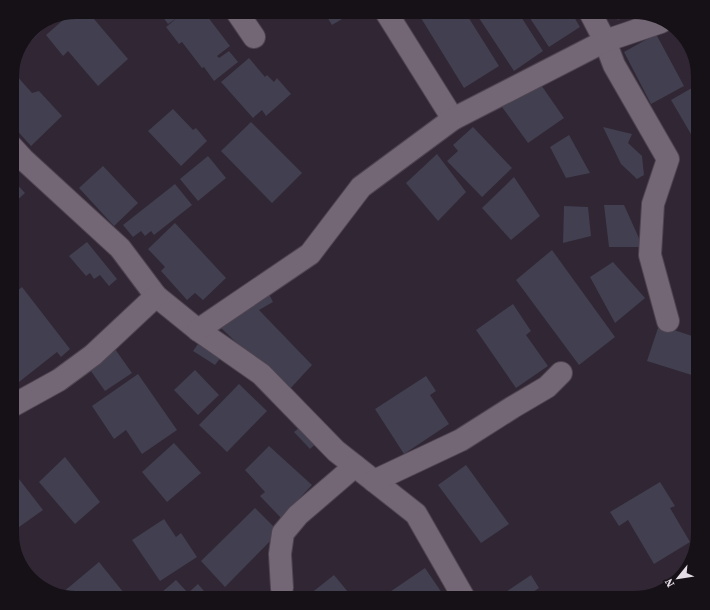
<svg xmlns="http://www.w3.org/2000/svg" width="710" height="610" font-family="'Source Serif 4',serif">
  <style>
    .building { fill: #413f50 }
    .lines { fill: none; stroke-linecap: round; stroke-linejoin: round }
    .street-casing { stroke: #4e4450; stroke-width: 24 }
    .street { stroke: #736675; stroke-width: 22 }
  </style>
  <rect width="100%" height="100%" fill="#312633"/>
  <g class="building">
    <path d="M76 12H88L128 59 98 86 68 51 63 56 46 35 70 14Z"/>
    <path d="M168 12H176L179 17 185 12H193L195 15 199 12H204L230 46 217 56 219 58 229 51 238 62 214 81 204 67 202 68 182 42 179 44 166 27 177 18 168 24 162 16Z"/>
    <path d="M256 12H273L265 18 262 14 259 16Z"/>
    <path d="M324 12H354L332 25Z"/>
    <path d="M431 12H465L499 66 464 88 421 18Z"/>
    <path d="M475 12H518L543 51 514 71Z"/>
    <path d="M526 12H571L580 27 549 47Z"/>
    <path d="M613 12H633L618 20Z"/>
    <path d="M50 22 25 47 34 28Z"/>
    <path d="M656 34 684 86 651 104 624 52Z"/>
    <path d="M249 58 265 77 267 75 274 82 277 78 291 94 266 116 262 110 253 118 221 82Z"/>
    <path d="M15 74 32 93 39 91 62 116 31 146 12 125V77Z"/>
    <path d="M539 82 564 118 528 143 502 107Z"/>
    <path d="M697 85 698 87V140L695 141 671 100Z"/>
    <path d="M173 109 193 130 196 128 207 141 181 166 148 131Z"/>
    <path d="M251 122 302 173 272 203 221 151Z"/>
    <path d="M473 127 512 168 482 197 447 161 458 151 453 145Z"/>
    <path d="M603 127 632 134 628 143 642 156 644 175 637 179 621 164Z"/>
    <path d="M569 135 590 173 566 178 550 147Z"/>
    <path d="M437 154 466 192 438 221 406 183Z"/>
    <path d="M208 156 226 178 198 201 180 179Z"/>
    <path d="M103 166 138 203 114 226 79 188Z"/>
    <path d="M514 177 540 216 511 240 482 208Z"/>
    <path d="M12 179 25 193 12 205Z"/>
    <path d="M175 184 192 205 154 235 151 231 145 236 141 231 133 237 123 225Z"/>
    <path d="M604 205H624L643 247H609Z"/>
    <path d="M564 206 588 207 591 236 563 243Z"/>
    <path d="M175 223 226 278 203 300 195 293 187 300 161 271 165 267 148 249Z"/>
    <path d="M87 242 117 279 109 286 100 275 94 279 90 273 86 276 69 256Z"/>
    <path d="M552 250 615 337 579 365 516 280Z"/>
    <path d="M613 262 645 298 615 323 590 277Z"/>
    <path d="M22 287 70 349 61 357 57 352 19 382 12 373V295Z"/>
    <path d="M266 288 273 302 259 310 312 365 288 391 221 328 243 302Z"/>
    <path d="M513 304 531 331 526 335 548 366 516 388 476 330Z"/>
    <path d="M659 325 698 338V377L647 361Z"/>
    <path d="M200 341 222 356 215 365 193 351Z"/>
    <path d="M115 349 132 373 105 391 88 367Z"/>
    <path d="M195 370 219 395 198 415 174 390Z"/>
    <path d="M138 374 177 430 142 454 126 430 114 439 92 406Z"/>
    <path d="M426 376 436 391 430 395 449 424 404 454 375 409Z"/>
    <path d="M239 384 267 411 227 452 199 425Z"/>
    <path d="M306 422 321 439 310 449 294 432Z"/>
    <path d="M174 443 201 473 167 502 142 472Z"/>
    <path d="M269 446 312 485 281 518 260 496 265 492 245 470Z"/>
    <path d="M65 457 100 502 75 524 39 482Z"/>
    <path d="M466 465 509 524 481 543 438 485Z"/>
    <path d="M12 470 43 510 12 532Z"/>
    <path d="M660 482 675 506 670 508 690 542 654 564 628 520 619 526 610 512Z"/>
    <path d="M255 508 279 532 225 587 201 561Z"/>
    <path d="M164 519 176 537 181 533 197 557 160 581 132 540Z"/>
    <path d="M99 562 128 598H76L62 593Z"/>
    <path d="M425 568 442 593 436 598H381Z"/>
    <path d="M334 575 353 598H305Z"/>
    <path d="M531 575 539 588 533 592 537 598H497Z"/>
    <path d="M176 580 188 593 198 584 210 598H168L162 592Z"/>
  </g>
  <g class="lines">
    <defs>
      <g id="street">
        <path d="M237 12 254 37"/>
        <path d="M386 12 453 119"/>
        <path d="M590 12 605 41 614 65 668 159 653 204 650 255 668 321"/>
        <path d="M12 147 23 159 120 248 156 296 198 330 261 374 336 451 416 514 464 598"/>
        <path d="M198 330 310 254 361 187 453 119 605 41 661 22"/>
        <path d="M12 406 59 380 93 355 156 296"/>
        <path d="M374 481 461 440 513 407 547 387 561 373"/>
        <path d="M282 588 280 554 283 533 298 515 355 466"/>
      </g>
    </defs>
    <use href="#street" class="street-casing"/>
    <use href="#street" class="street"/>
  </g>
  <path d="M0 0H710V610H0ZM76 19H634A57 57 0 0 1 691 76V534A57 57 0 0 1 634 591H76A57 57 0 0 1 19 534V76A57 57 0 0 1 76 19Z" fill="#161117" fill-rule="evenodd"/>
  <g transform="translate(678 578) rotate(240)" stroke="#161117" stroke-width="3" paint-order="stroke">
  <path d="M0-3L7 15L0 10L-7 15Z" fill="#e5dde6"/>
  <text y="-6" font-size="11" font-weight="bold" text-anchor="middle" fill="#e5dde6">N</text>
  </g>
</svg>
